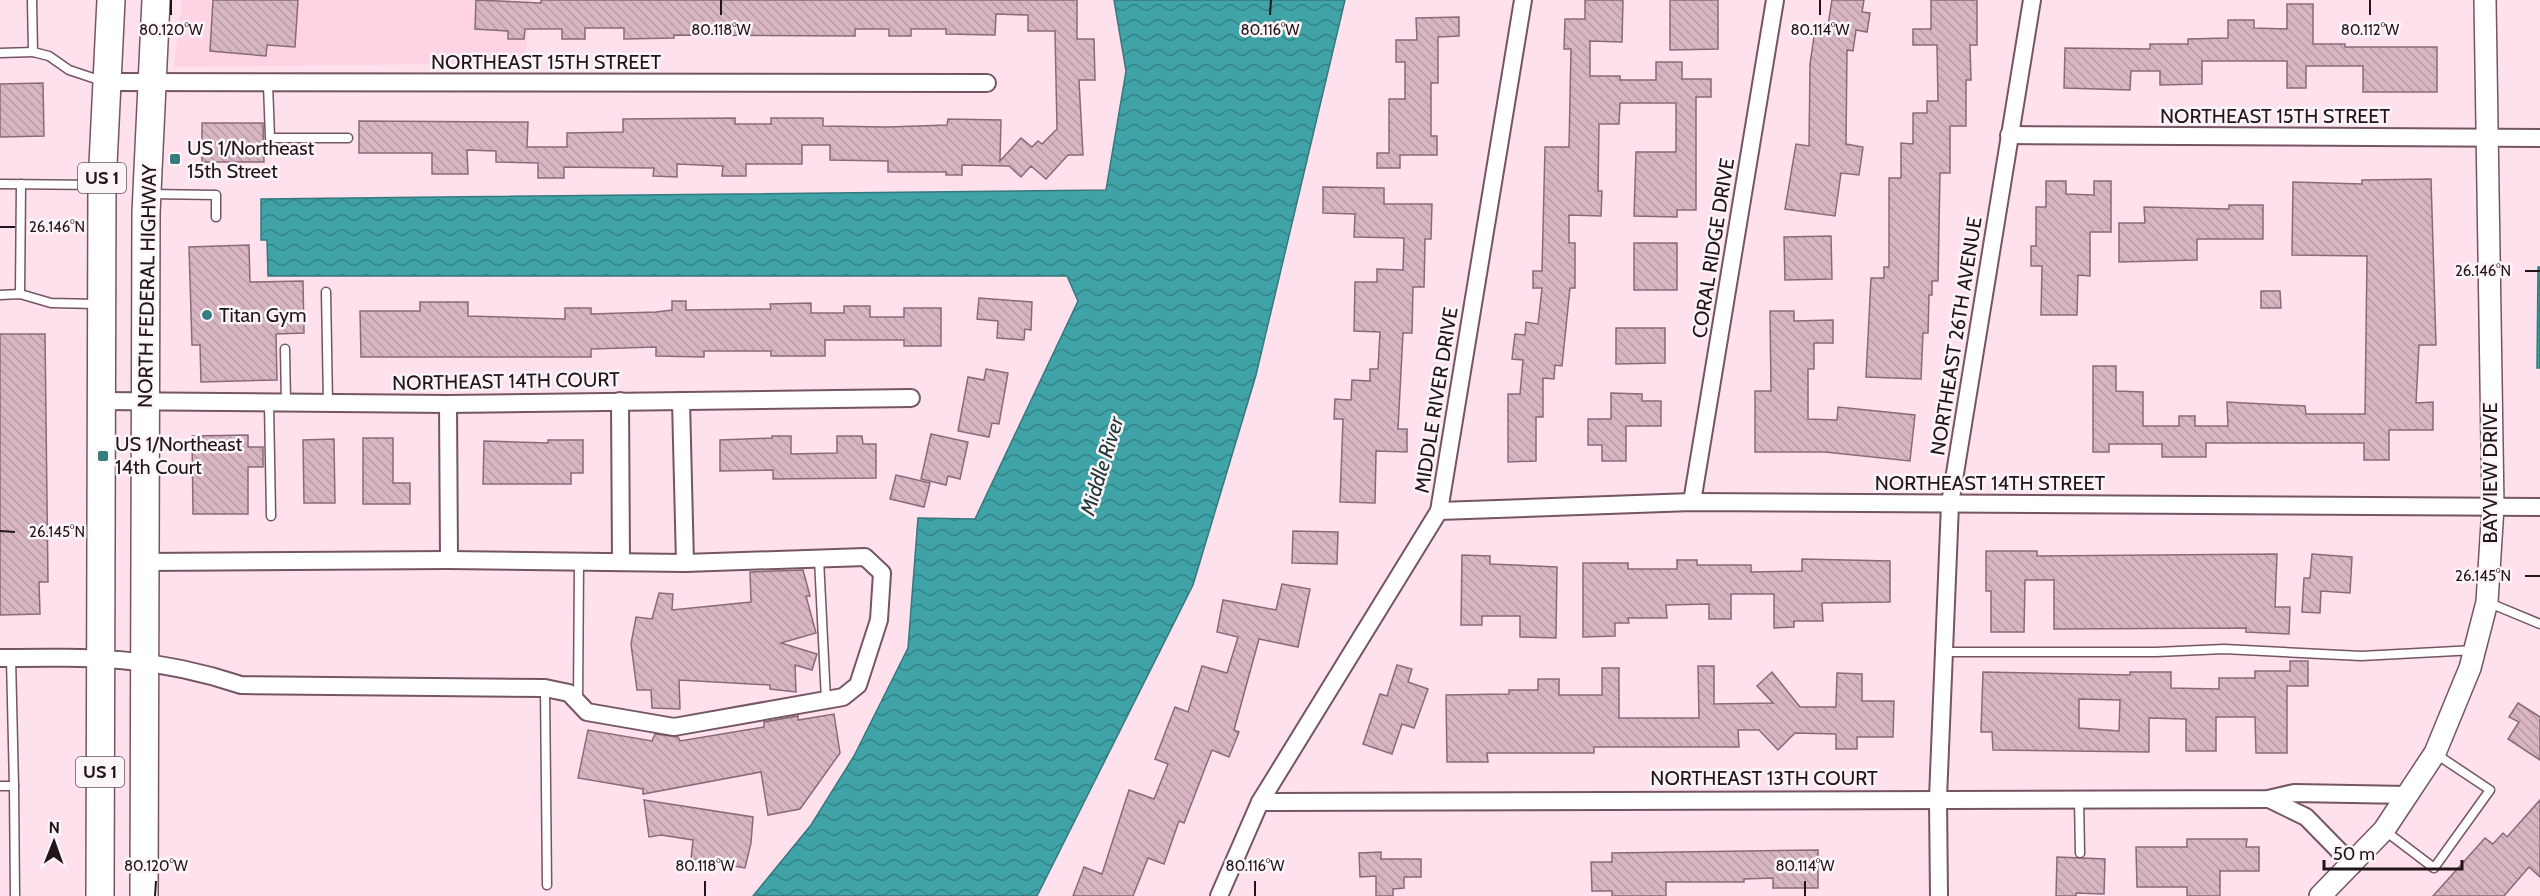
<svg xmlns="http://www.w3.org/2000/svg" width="2540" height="896" font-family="Cabin,sans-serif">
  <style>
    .built { fill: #fed3e4 }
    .water { fill: url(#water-waves); stroke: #37787d; stroke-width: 1.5 }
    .building { fill: url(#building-back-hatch); stroke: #896b77; stroke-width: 1.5; fill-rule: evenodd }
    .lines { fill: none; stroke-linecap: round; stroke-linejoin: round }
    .service-casing { stroke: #745662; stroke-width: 11 }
    .minor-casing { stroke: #745662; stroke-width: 20 }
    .tertiary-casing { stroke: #745662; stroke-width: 24 }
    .primary-casing { stroke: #745662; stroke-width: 30 }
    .service { stroke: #fff; stroke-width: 8 }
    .minor { stroke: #fff; stroke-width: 16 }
    .tertiary { stroke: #fff; stroke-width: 21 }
    .primary { stroke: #fff; stroke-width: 27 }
    .ticks { fill: none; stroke: #21151a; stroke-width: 2 }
    .poi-dot { fill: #357e80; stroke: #fcf5f8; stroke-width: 2 }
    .labels { text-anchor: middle; stroke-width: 5; stroke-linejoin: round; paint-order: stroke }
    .shield { fill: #fcf5f8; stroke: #63585d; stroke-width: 1.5 }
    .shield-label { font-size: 18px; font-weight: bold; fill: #21151a }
    .street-label { font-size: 20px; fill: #21151a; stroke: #fcf5f8 }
    .poi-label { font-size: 20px; fill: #21151a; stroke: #fcf5f8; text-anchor: start }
    .water-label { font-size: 21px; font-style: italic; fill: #203737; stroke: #fcf5f8 }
    .ticks-label { font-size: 15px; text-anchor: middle; fill: #21151a; stroke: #fcf5f8; stroke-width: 5; stroke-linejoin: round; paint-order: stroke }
  </style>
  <defs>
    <pattern id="water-waves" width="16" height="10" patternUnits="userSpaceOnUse" patternTransform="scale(1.5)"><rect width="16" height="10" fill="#40a3a7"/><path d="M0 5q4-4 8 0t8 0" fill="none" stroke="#358487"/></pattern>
    <pattern id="building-back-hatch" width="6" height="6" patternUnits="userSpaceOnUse" patternTransform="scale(1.5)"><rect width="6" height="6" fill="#d8b5c3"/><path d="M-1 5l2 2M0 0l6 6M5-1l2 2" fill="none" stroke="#b99ba7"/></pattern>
  </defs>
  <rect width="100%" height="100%" fill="#fee1ec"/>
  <path class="built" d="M182 0H530L525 63 174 67Z"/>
  <g class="water">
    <path d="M1114 0H1345L1256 375 1193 585 1037 896H753L811 825 854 756 908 648 918 518 975 519 1078 301 1067 276H268L267 240H261V199L1106 190 1126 71Z"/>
    <path d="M2538 267H2540V368H2537Z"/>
  </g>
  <g class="building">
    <path d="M213 0H298L295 47 267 45 266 56 210 51Z"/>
    <path d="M476 0 541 3V0H1077V39H1094L1095 80H1079L1083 155H1068L1046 179 1031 166 1021 177 1009 166 962 165V175H946V172H888V161L830 160V145H802V164H746V176H722L723 166 677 164V177L653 176 654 168 564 167V178H538V163L496 162V151L467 150 468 174H432V153H359V121L528 122 527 147H567V133L623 132V119L735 118V124H771V118H823V126L888 127 947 125 948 119 1001 120 1000 161 1021 138 1032 147 1038 141 1042 144 1057 129 1055 31H1028V15L996 14 995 35 946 34V29H911V36H889V29H855V36L674 35V38L624 39V28H585V39H562V29H525L524 39H508V31L475 29Z"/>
    <path d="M1585 0H1623L1622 42 1590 41V76H1620V80H1656V62H1682V79H1711V97H1696V210H1677V217L1634 216 1636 152H1676V103H1620L1619 124H1599L1598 191H1602L1601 216 1569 215V243H1575V288H1570L1562 366 1555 365 1554 379 1543 378V417H1536V461L1508 462V394H1520L1523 360 1512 359 1515 334 1525 335 1526 322 1538 324 1542 288H1533V271H1542L1545 147H1569L1571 49H1564L1565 19H1585Z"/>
    <path d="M1670 0H1718V49L1670 50Z"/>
    <path d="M1832 0H1864L1862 12 1870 13 1867 32 1856 30 1853 51 1847 50 1846 144 1863 147 1859 175 1841 173 1835 216 1785 209 1796 144 1809 146 1810 64 1816 23 1828 25Z"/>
    <path d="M1931 0H1977V45H1970L1971 80H1966V126H1950V173H1940L1938 281H1932V295H1929L1928 333H1923L1921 379 1866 377 1871 278H1884V267H1889V178H1901V143L1913 144V113H1927V101H1938L1937 45H1913V29H1931Z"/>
    <path d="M2287 4H2313V44H2345V47H2437V92H2363V66H2306V88H2287V61H2202V84L2160 85V71H2131L2130 90 2064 88 2065 48 2150 49V44H2188V39L2228 38V20H2254V28L2287 29Z"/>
    <path d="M1459 17V36L1438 37V83H1431V136H1437V155H1400V168H1377V153H1389V99H1405V62H1396V40H1417L1416 18Z"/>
    <path d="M43 83 44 136 0 137V84Z"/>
    <path d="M202 123H263L264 162H202Z"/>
    <path d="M2431 179 2436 345H2419L2416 403 2433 402V430H2389V460H2364V443H2206V457H2162V444H2109V452H2093V366H2116V391L2143 392V426H2179V416H2195V426H2228L2227 402 2305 406 2306 414H2365L2367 256 2292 255 2293 182 2362 184V180Z"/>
    <path d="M2046 181H2066V194L2094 195V181H2111V232H2090V276L2078 275 2077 315H2041L2042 266H2031V246H2036V207H2046Z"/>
    <path d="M1323 187 1384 188V204H1432L1431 239H1425L1424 287H1413L1412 333H1403L1398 429H1407V452L1376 451 1375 503 1340 502 1343 419H1334L1335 399 1351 400 1352 380 1370 381V369H1378L1380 332 1354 331 1355 282H1377V269L1403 270 1404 238 1354 237 1355 214 1323 213Z"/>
    <path d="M2229 205H2263V239H2197V260L2119 262V223H2145L2144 207 2229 209Z"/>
    <path d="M1831 236 1832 279 1785 280 1784 237Z"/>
    <rect x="1634" y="243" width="43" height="47"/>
    <path d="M249 245 250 282 303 281 304 333 276 334 277 380 201 382 200 345H192L189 247Z"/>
    <path d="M2261 291H2280L2281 308H2261Z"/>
    <path d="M979 298 1032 302 1031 330 1025 329 1024 340 997 338 998 321 977 319Z"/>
    <path d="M672 301H686V310L771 309 770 304 811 303V313H844V306H870V317H904V308H941V346H904V340H825V356H771V351H704V357L656 356V347L591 349V357H361L360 311H420V302H468V316L565 319V308H591V314L656 312 672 310Z"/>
    <path d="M1770 311H1794V321L1833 320V343H1814V369H1808V419L1837 420 1838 407 1915 415 1910 461 1825 452H1755V391H1771Z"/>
    <path d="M1616 328H1665V363L1616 364Z"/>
    <path d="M0 334H45L48 582H39L40 614 0 615Z"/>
    <path d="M986 369 1008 373 999 424 992 423 989 437 958 431 968 377 984 380Z"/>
    <path d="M1611 393 1642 394V401H1661V426H1626V461H1602V445H1588V419H1611Z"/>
    <path d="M931 434 968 442 960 479 948 476 946 485 921 479Z"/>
    <path d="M248 435V447H263V467H248V514H193L192 436Z"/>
    <path d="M772 436H791V454L837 453V436H862L863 444H876V478L773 479V470L720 471V440L772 438Z"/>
    <path d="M363 438H393V483H410V504H363Z"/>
    <path d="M334 439 335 503H304L303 440Z"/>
    <path d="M548 440H583V473H571V484H483L484 441 548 443Z"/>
    <path d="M896 475 930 483 924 507 890 499Z"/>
    <path d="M1293 531 1338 532 1337 564 1292 563Z"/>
    <path d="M1986 551H2037V556L2277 554 2275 607H2290L2289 634 2246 632V628L2054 629V580H2025L2024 632H1991V591H1986Z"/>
    <path d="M2312 554 2352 557 2350 593 2321 591 2320 613 2302 612 2304 578H2310Z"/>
    <path d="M1462 555 1490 556V564L1557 567 1556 638 1520 637V616H1482V625H1461Z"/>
    <path d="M1802 559 1890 561V602L1822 603 1823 621H1794V627L1774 628V594H1731V619H1709V604L1666 605 1667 618H1628L1629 623H1615V636L1583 637V563H1628V569H1677V560H1697V565H1751V572L1802 571Z"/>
    <path d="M803 570 810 596H806L816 633 781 643 817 654 812 670 795 665 796 692 770 689V685L679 680 680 709 652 708 651 690H637L631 644 636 617 652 619 659 593 673 594 672 610 751 602 750 572Z"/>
    <path d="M1282 584 1310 589 1298 647 1259 639 1234 730 1239 732 1229 757 1212 750 1184 823 1179 821 1164 864 1148 858 1133 896H1073L1084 867 1102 874 1129 790 1154 799 1168 764 1155 759 1175 707 1188 712 1202 666 1227 673 1238 637 1217 632 1223 600 1276 610Z"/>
    <path d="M2290 661H2308V686H2287V753H2256L2255 717H2216V751H2186V719L2149 718V752L1993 750 1992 732H1981L1983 672 2130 675V672H2171V688L2219 689V678H2255V671H2290ZM2079 699 2120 700 2119 731 2079 728Z"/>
    <path d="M1397 665 1412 669 1408 682 1428 689 1414 728 1402 724 1392 754 1363 744 1380 694 1387 696Z"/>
    <path d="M1698 666H1714V704L1773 703 1757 686 1772 672 1800 707H1836L1837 673 1862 674V701H1894L1893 737H1857V749H1836V734L1795 733 1778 750 1759 730H1738L1739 747H1594V753H1487L1488 762H1447L1446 695 1509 694V690H1538V679H1559V695H1602V668H1619V718H1699Z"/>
    <path d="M2518 703 2540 717V760L2508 739 2519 722 2509 717Z"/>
    <path d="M834 714 840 753 800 809 768 815 761 772 643 794V789L578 778 588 730 652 741 655 734 678 737 680 741 764 727V722L798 716V720Z"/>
    <path d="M644 800 753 817 751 843 745 868 691 859 693 840 661 835 649 837Z"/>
    <path d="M2540 800V877L2529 867 2504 896H2433L2485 838 2493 844 2503 833 2507 837Z"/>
    <path d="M2187 839H2247L2246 847H2259V871H2220V896H2187V887H2137L2136 847H2187Z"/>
    <path d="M1818 850V888H1773V878L1744 879V882H1666V896H1612V891H1592L1591 862H1612V853Z"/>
    <path d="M1381 852V859H1421V877H1404V888L1393 889V896H1376V876L1360 877 1359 853Z"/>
    <path d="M2057 857 2105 859 2104 894 2076 893V896H2056Z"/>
  </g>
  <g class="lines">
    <defs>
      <g id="service">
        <path d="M32 0 33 52 49 56 69 70 102 81"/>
        <path d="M0 53 33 52"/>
        <path d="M268 84 270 138H348"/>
        <path d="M0 184 99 185"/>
        <path d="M150 194 216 195V217"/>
        <path d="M326 292 328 403"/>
        <path d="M20 294 21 184"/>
        <path d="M0 295 20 294 51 303 97 304"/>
        <path d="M285 349 286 403"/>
        <path d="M269 403 271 516"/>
        <path d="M819 559 826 700"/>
        <path d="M2487 602 2540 624"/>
        <path d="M1944 652H2156L2224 649 2361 656 2475 650"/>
        <path d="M545 688 547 885"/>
        <path d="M578 702 579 562"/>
        <path d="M0 786H14L11 658"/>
        <path d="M14 786 15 896"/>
        <path d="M2079 799 2080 853"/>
        <path d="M2384 830 2434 868 2490 790 2436 754"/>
      </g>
      <g id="minor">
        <path d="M106 82 987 83"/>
        <path d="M2009 135 2540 138"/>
        <path d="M100 401 448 404 911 398"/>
        <path d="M620 401 621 562"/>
        <path d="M681 401 685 563"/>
        <path d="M448 404 449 560"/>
        <path d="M1692 502 1775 0"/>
        <path d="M1439 511 1692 502 2540 507"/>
        <path d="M0 658C90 657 154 656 241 685L545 688 569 693 587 712 674 727 843 697 858 685 879 620 882 573 865 557 685 563 449 560 145 562"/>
        <path d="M2269 799 2306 817 2353 865"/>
        <path d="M1260 802 2268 799 2294 793 2409 795"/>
        <path d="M1219 896 1260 802 1439 511 1523 0"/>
        <path d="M1939 896 1938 798 1950 504 2032 0"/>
      </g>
      <path id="tertiary" d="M2320 896 2384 830 2435 753 2470 668 2487 602 2493 507 2485 0"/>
      <g id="primary">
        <path d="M100 896 102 185 111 0"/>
        <path d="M144 896 146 213 156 0"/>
      </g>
    </defs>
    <use href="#service" class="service-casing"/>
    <use href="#minor" class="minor-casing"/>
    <use href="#tertiary" class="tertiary-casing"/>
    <use href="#primary" class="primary-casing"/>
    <use href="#service" class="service"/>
    <use href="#minor" class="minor"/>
    <use href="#tertiary" class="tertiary"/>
    <use href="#primary" class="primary"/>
  </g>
  <path class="ticks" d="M171 15V0M721 15V0M1270 15 1271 0M1820 15V0M2370 15V0M0 227H15M2525 271H2540M0 531 15 532M2525 576H2540M155 896 156 881M705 896V881M1255 896V881M1805 896V881"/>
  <g class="poi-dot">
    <rect x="169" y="153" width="12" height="12" rx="3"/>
    <circle cx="207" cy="315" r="6"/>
    <rect x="97" y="450" width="12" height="12" rx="3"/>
  </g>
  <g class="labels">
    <g class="shield">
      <rect x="78" y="163" width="48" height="30" rx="4.5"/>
      <rect x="76" y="757" width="48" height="30" rx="4.5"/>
    </g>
    <g class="shield-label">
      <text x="102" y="184">US 1</text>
      <text x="100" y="778">US 1</text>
    </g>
    <g class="street-label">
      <text x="546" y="69">NORTHEAST 15TH STREET</text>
      <text x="2275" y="123">NORTHEAST 15TH STREET</text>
      <text transform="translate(1713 248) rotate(-81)" y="7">CORAL RIDGE DRIVE</text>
      <text transform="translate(147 286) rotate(-89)" y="7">NORTH FEDERAL HIGHWAY</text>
      <text transform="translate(1956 336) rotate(-81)" y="7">NORTHEAST 26TH AVENUE</text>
      <text transform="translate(506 381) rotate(-1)" y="7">NORTHEAST 14TH COURT</text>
      <text transform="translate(1436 400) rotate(-81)" y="7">MIDDLE RIVER DRIVE</text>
      <text transform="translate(2490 473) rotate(-90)" y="7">BAYVIEW DRIVE</text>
      <text x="1990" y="490">NORTHEAST 14TH STREET</text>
      <text x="1764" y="785">NORTHEAST 13TH COURT</text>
    </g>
    <g class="poi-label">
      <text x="187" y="155">US 1/Northeast<tspan x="187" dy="23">15th Street</tspan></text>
      <text x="219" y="322">Titan Gym</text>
      <text x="115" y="451">US 1/Northeast<tspan x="115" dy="23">14th Court</tspan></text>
    </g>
    <g class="water-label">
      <text transform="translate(1102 466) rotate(-73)" y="7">Middle River</text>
    </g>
  </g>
  <g class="ticks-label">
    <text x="171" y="35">80.120°W</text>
    <text x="721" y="35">80.118°W</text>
    <text x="1270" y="35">80.116°W</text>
    <text x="1820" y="35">80.114°W</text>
    <text x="2370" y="35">80.112°W</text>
    <text x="57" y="232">26.146°N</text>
    <text x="2483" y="276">26.146°N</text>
    <text x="57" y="537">26.145°N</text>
    <text x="2483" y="581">26.145°N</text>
    <text x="156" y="871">80.120°W</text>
    <text x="705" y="871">80.118°W</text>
    <text x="1255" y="871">80.116°W</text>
    <text x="1805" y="871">80.114°W</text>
  </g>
  <g transform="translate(54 842) rotate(1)" stroke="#fcf5f8" stroke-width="4.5" paint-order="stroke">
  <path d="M0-4.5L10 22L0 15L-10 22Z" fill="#21151a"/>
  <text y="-9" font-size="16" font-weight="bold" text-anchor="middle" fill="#21151a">N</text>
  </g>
  <path d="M2324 860v9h138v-9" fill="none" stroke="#21151a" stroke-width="3"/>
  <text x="2333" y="860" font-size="18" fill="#21151a" stroke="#fcf5f8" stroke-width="4.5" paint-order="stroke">50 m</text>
</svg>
